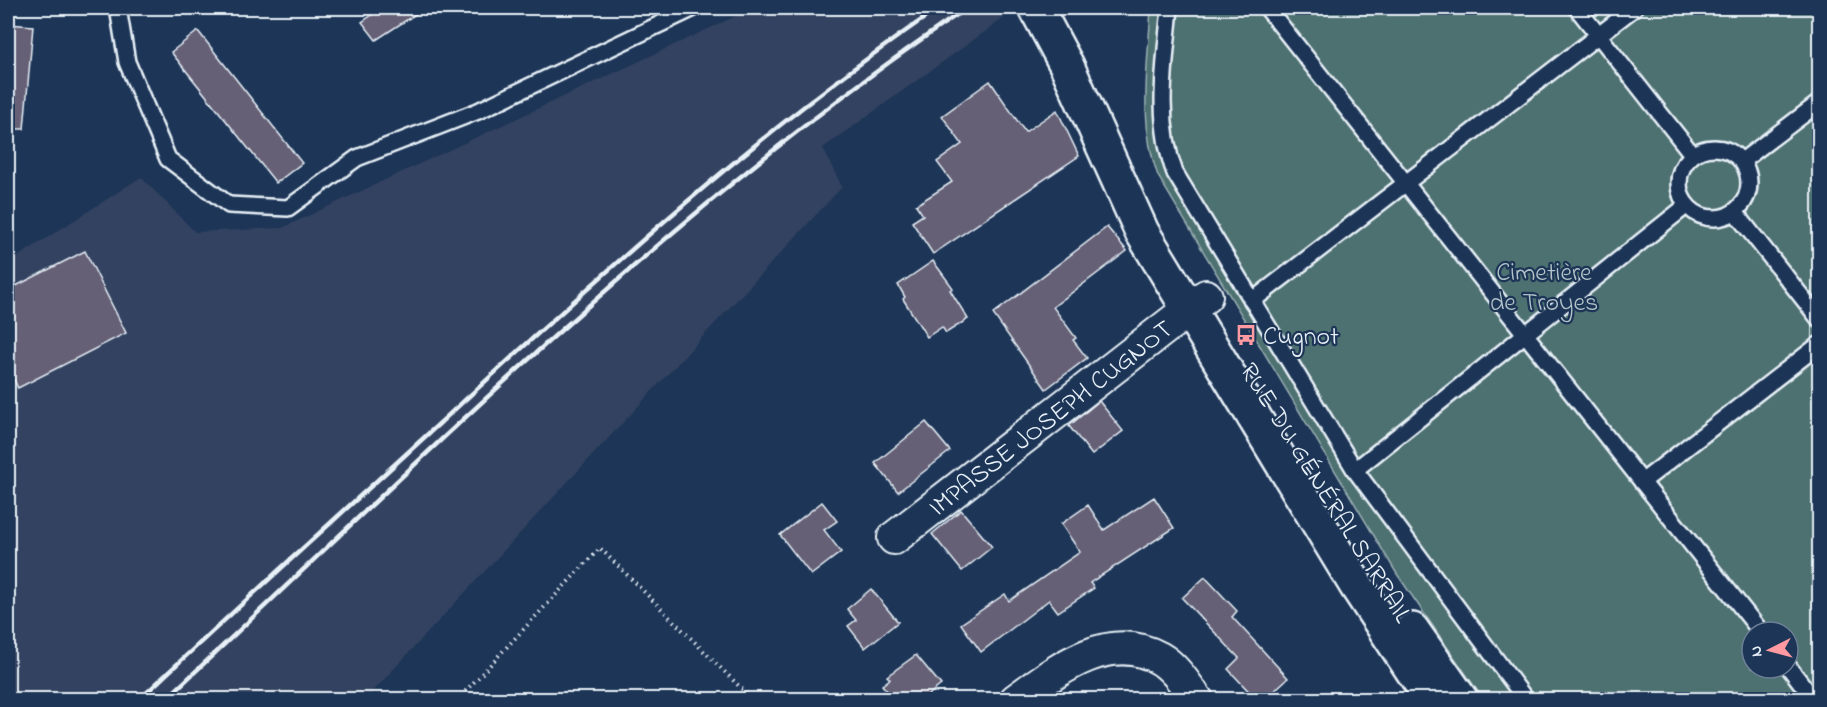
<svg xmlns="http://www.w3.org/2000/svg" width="1827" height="707" font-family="'Indie Flower',sans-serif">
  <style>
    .built { fill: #334260 }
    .green { fill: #4e7070; stroke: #9bb0b4; stroke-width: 1.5; fill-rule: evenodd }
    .building { fill: #666176; stroke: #e8f1f8; stroke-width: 1.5 }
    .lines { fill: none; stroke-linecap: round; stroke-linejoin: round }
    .lane-casing { stroke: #e8f1f8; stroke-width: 20 }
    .street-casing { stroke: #e8f1f8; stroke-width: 36 }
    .secondary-casing { stroke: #e8f1f8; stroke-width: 38 }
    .path { stroke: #e8f1f8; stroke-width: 4; stroke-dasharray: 1.5 4.5; stroke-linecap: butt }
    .lane { stroke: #1d3557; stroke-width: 15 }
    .street { stroke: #1d3557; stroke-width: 32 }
    .secondary { stroke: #1d3557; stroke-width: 33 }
    .rail { stroke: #e8f1f8; stroke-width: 4.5 }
    .labels { text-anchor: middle; stroke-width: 4.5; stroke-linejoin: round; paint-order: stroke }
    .park-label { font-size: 26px; fill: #b2c4c8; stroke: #1d3557 }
    .poi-label { font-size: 26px; fill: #e8f1f8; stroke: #1d3557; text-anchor: start }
    .street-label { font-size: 26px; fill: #e8f1f8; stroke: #1d3557 }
  </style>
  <rect width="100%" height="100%" fill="#1d3557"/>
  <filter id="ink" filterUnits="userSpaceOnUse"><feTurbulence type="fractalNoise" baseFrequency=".0167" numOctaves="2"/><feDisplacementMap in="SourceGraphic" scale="12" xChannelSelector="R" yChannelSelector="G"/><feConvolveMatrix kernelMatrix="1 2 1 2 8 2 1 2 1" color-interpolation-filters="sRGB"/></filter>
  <g filter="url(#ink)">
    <path class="built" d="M753 8H999L1004 18 823 148 842 187 366 699 8 700V263L141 177 195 232 282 228Z"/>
    <path class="green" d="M1151 8H1819V699H1483L1397 574 1158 176C1138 122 1148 64 1151 8ZM1752 632H1788V668H1752Z"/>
    <g class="building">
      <path d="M365 8H425L376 40 362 22 372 15Z"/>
      <path d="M8 24 33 26 24 129H8Z"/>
      <path d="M198 31 302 163 276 183 171 52Z"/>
      <path d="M990 81 1025 132 1057 110 1079 156 933 254 912 222 923 215 916 205 952 182 937 162 962 144 942 116Z"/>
      <path d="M1107 227 1127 251 1053 307 1076 338 1073 340 1087 358 1046 389 993 314Z"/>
      <path d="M85 251 126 333 18 388 8 368V290Z"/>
      <path d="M933 261 953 288 950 290 968 319 946 333 942 327 927 337 903 299 905 297 898 285Z"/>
      <path d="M1099 401 1123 431 1092 455 1069 426Z"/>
      <path d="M926 422 950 451 898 492 875 463Z"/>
      <path d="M1154 497 1174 528 1094 580 1090 583 1094 588 1058 612 1049 600 981 652 961 624 1005 594 1009 601 1080 552 1061 524 1088 505 1104 530Z"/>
      <path d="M822 502 837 521 824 530 841 552 811 575 780 535Z"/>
      <path d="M961 510 992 547 962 571 932 534Z"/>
      <path d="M1205 577 1237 611 1232 617 1288 678 1265 699H1256L1228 669 1239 658 1182 598Z"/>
      <path d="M871 589 898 622 865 648 848 626 856 620 847 609Z"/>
      <path d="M916 655 941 685 923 699H894L882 685 890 679 887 676Z"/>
    </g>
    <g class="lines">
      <defs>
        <g id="lane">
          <path d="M118 8 127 62 168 159 229 205 288 208 357 158 478 111 694 8"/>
          <path d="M1170 8C1165 63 1155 120 1175 173L1355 470 1526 700"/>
          <path d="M1267 8 1761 632"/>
          <path d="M1577 8 1692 154"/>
          <circle cx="1714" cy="183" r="35"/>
          <path d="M1742 161 1820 102"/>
          <path d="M1735 212 1820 320"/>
          <path d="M1252 301 1634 8"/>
          <path d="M1355 470 1686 206"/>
          <path d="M1642 482 1820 344"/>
          <path d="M1788 666 1814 700"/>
        </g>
        <g id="street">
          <path d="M894 538 1206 296"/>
          <path d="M1016 700C1056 671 1108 629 1159 658 1175 667 1186 685 1197 700"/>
        </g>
        <g id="secondary">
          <path d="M1036 8 1067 66 1142 232 1356 585 1432 700"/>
          <path d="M1412 630 1461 700"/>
        </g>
      </defs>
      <use href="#lane" class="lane-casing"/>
      <use href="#street" class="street-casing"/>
      <use href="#secondary" class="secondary-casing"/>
      <path class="path" d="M457 700 600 548 753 700"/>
      <use href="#lane" class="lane"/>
      <use href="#street" class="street"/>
      <use href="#secondary" class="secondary"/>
      <g class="rail">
        <path d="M139 700C238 606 340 515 441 422 600 276 760 129 939 8"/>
        <path d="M165 700C423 459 674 205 967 8"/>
      </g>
    </g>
  </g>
  <defs>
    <symbol id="bus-bare" viewBox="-9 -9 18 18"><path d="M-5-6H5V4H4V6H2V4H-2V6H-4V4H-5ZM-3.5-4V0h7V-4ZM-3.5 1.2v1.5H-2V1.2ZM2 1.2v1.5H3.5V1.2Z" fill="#ff9aa2" stroke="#1d3557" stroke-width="2.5" paint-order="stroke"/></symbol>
  </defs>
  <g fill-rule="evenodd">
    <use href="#bus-bare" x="1231" y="320" width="30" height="30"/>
  </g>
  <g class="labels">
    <g class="park-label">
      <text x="1544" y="280">Cimetière<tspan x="1544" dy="30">de Troyes</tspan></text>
    </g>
    <g class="poi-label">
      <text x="1263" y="344">Cugnot</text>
    </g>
    <g class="street-label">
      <text transform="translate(1050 417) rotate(-38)" y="9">IMPASSE JOSEPH CUGNOT</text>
      <text transform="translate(1327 492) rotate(58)" y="9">RUE DU GÉNÉRAL SARRAIL</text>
    </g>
  </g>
  <rect width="1827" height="707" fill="none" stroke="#1d3557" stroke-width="30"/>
  <rect x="15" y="15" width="1797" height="677" fill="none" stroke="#e8f1f8" stroke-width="2" filter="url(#ink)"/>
  <g transform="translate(1770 650) rotate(264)"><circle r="28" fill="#1d3557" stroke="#6e8097" stroke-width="1.5"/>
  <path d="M0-4.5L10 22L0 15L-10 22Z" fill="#ff9aa2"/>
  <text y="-9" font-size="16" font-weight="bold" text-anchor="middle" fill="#e8f1f8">N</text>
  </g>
</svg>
